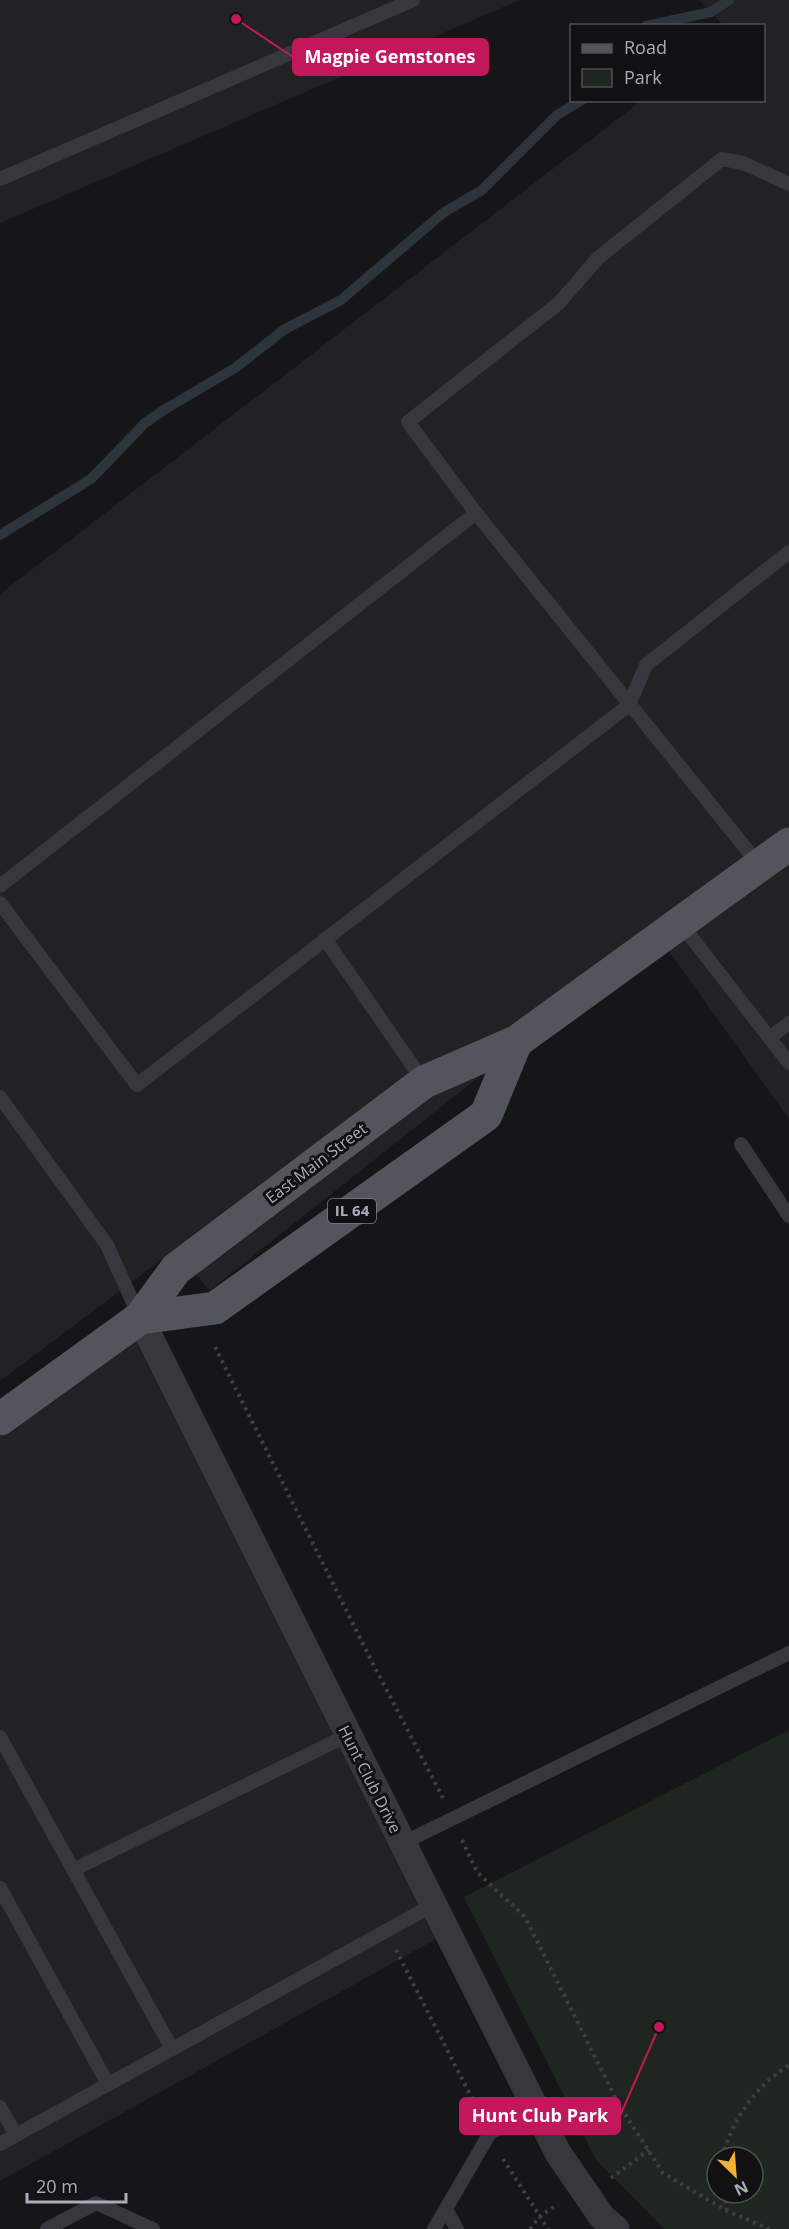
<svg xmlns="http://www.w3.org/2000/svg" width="789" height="2229" font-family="'Open Sans',sans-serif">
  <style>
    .built { fill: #222225 }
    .green { fill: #1e261f; fill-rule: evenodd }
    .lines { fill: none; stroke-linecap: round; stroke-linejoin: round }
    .stream { stroke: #2c353c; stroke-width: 10 }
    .path { stroke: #3d3f44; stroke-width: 4; stroke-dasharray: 3 4.5; stroke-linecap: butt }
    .lane { stroke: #37383d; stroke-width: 14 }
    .street { stroke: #37383d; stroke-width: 27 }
    .primary { stroke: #53555c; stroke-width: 33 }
    .labels { text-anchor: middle; stroke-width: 6; stroke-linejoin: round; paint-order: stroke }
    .shield { fill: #111113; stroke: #7b7e86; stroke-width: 1.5 }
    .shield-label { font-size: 15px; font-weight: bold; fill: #a8adb8 }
    .street-label { font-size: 16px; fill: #a8adb8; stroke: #111113 }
    .leader { fill: none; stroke: #c2185b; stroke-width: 2 }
    .callout-dot { fill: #c2185b; stroke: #111113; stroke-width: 2 }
    .callout { fill: #c2185b; stroke: #c2185b; stroke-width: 2 }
    .callout-label { font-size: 18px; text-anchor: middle; font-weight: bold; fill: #fff }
  </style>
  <rect width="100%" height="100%" fill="#161618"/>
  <g class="built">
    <path d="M0 0H520L0 223Z"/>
    <path d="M699 0H789V831L209 1291 177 1248 0 1381V594L641 101 764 100V26L723 25Z"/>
    <path d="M789 852V1119L665 946Z"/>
    <path d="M134 1337 438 1938 0 2181V1433Z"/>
  </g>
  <path class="green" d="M789 1730V2229H664L596 2160 464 1897ZM717 2157H753V2193H717Z"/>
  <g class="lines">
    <g class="stream">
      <path d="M646 26 711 12 729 0"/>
      <path d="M0 535 91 479 145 423 167 408 235 368 285 329 341 300 443 213 482 190 557 115 582 100"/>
    </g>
    <g class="path">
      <path d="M215 1347 371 1660 443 1798"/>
      <path d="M462 1840 477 1872 525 1917 619 2105 663 2173 727 2211 769 2229"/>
      <path d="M396 1950 479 2112"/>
      <path d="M722 2157C734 2117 754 2088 789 2065"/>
      <path d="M503 2159 548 2229"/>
      <path d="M611 2178 649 2150"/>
      <path d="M724 2193 727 2210"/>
      <path d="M530 2229 539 2217 558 2204"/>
    </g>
    <g class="lane">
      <path d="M0 179 413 0"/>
      <path d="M760 866 476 513 408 422 559 303 598 258 722 159 743 163 789 184"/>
      <path d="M0 886 476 513"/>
      <path d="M0 903 137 1085 629 705 646 665 789 552"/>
      <path d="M681 924 789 1063"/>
      <path d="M325 939 424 1082"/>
      <path d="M769 1038 789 1023"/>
      <path d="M0 1097 107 1245 139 1316"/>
      <path d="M741 1144 789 1216"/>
      <path d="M0 1737 172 2049"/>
      <path d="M403 1843 789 1653"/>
      <path d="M73 1870 348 1735"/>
      <path d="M0 1888 108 2084"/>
      <path d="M0 2107 16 2135"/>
      <path d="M0 2144 433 1905"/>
      <path d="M446 2209 457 2229"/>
      <path d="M47 2229 96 2203 153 2229"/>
      <path d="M434 2229 490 2133 536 2110"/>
    </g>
    <path class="street" d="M140 1318 558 2153 602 2217 616 2229"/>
    <g class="primary">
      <path d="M140 1318 215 1308 486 1115 516 1042"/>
      <path d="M0 1419 140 1318 176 1269 424 1082 516 1042 789 844"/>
    </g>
  </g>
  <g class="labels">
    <rect class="shield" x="328" y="1199" width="48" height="24" rx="4.5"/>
    <g class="shield-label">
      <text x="352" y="1216">IL 64</text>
    </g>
    <g class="street-label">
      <text transform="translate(316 1163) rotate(-37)" y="6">East Main Street</text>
      <text transform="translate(370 1779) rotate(63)" y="6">Hunt Club Drive</text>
    </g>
  </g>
  <path class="leader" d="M236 19L293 57M659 2027L620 2116"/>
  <g class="callout-dot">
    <circle cx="236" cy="19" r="6"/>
    <circle cx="659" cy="2027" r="6"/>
  </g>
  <g class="callout">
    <rect x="293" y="39" width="195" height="36" rx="6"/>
    <rect x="460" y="2098" width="160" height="36" rx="6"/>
  </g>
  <g class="callout-label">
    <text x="390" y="63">Magpie Gemstones</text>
    <text x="540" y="2122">Hunt Club Park</text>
  </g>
  <rect x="570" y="24" width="195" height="78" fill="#111113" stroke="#4d4f55" stroke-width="1.5"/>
  <rect x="582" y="44" width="30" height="9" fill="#53555c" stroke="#4d4f55" stroke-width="1.5"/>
  <text x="624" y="54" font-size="18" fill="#a8adb8">Road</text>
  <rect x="582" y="69" width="30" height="18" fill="#1e261f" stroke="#4d4f55" stroke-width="1.5"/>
  <text x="624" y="84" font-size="18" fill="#a8adb8">Park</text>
  <g transform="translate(735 2175) rotate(155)"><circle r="28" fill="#111113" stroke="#4d4f55" stroke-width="1.5"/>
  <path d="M0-4.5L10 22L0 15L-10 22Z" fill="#f2b134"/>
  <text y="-9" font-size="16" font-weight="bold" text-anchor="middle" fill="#a8adb8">N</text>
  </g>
  <path d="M27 2193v9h99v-9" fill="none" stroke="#a8adb8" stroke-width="3"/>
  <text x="36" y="2193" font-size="18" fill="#a8adb8" stroke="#111113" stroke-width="4.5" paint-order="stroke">20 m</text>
</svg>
